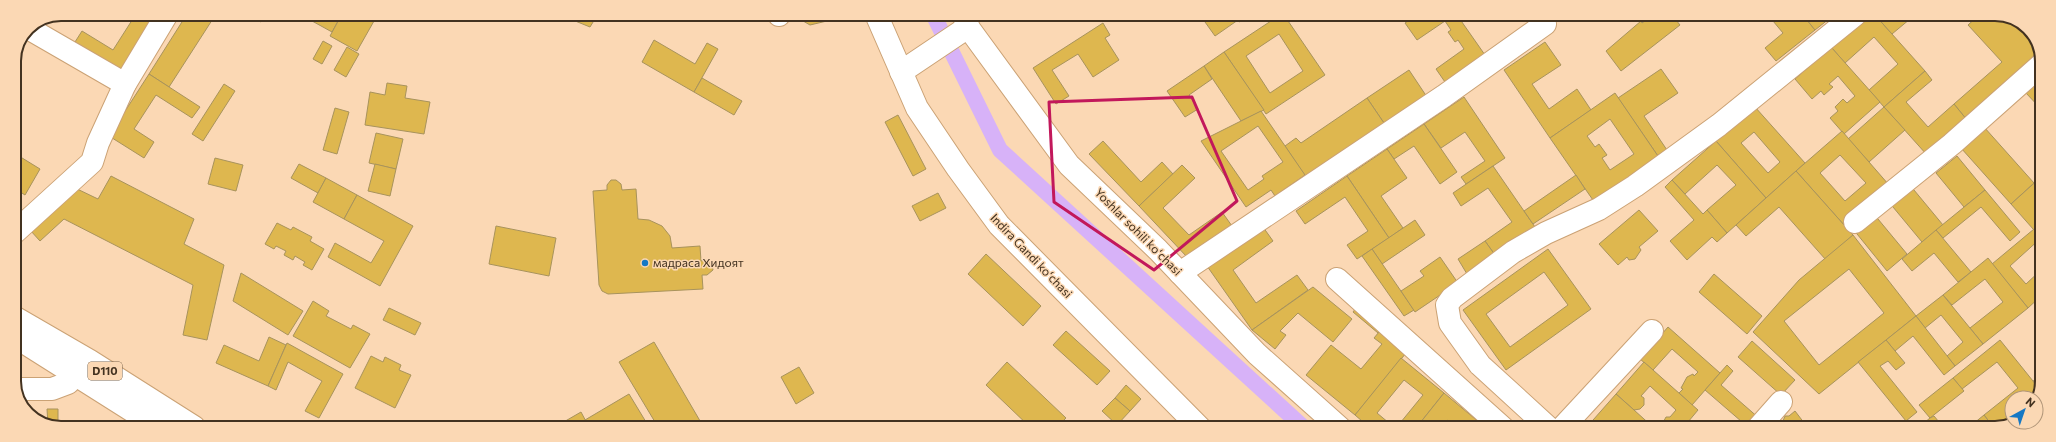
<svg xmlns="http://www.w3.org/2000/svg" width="2056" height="442" font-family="Commissioner,sans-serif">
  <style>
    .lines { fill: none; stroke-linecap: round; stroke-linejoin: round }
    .canal { stroke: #d7b2f8; stroke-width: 16 }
    .building { fill: #deb74f; stroke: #a8935c; fill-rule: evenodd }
    .minor-casing { stroke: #cba275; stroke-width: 24 }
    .major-casing { stroke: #cba275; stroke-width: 24 }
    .minor { stroke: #fff; stroke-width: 22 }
    .major { stroke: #fff; stroke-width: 22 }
    .marked { fill: none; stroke: #c2185b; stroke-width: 3; stroke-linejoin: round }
    .poi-dot { fill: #1678c4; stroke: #fbd8b4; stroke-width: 1.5 }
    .labels { text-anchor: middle; stroke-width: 3; stroke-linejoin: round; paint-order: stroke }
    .shield { fill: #fbd8b4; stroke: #7a644c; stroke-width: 1 }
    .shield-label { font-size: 11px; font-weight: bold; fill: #433220 }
    .street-label { font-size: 12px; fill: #433220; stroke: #fbd8b4 }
    .poi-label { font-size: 12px; fill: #433220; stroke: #fbd8b4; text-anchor: start }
    .rim { fill: none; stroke: #433220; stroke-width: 2 }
  </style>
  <rect width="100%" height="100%" fill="#fbd8b4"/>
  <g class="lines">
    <path class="canal" d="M933 14 1000 150 1304 428"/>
  </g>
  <g class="building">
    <path d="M136 14 154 24 124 72 75 42 82 31 113 50Z"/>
    <path d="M139 14H161L154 24Z"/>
    <path d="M187 14H216L169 87 149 74Z"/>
    <path d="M249 14H266L261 22Z"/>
    <path d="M304 14H342L332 32 303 16Z"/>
    <path d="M342 14H361L374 21 357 51 330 36Z"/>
    <path d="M558 14H598L590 27Z"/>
    <path d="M791 14H847L848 16 810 25Z"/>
    <path d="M1200 15H1251L1239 22 1238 20 1215 36Z"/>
    <path d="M1280 15H1284L1325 75 1266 114 1224 52ZM1279 34 1303 71 1270 93 1246 56Z"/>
    <path d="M1417 15H1457L1485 55 1445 82 1436 69 1464 49 1458 40 1455 42 1448 32 1451 30 1445 21 1417 40 1405 23Z"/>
    <path d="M1653 15H1672L1680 25 1621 71 1606 51 1641 21 1642 23Z"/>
    <path d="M1768 15H1803L1815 30 1776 61 1765 48 1783 33Z"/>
    <path d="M1803 15H1834L1815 30Z"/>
    <path d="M1867 15H1875L1925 71 1884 107 1869 90 1898 64 1874 37 1845 63 1831 47Z"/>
    <path d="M1875 15H1919L1910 19 1892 34Z"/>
    <path d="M1979 15H2004L2012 19 2041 54 1967 120 1954 104 2002 62 1968 25Z"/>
    <path d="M1103 23 1110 35 1105 38 1119 60 1093 77 1078 54 1052 70 1069 96 1056 104 1033 68Z"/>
    <path d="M654 40 695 64 707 43 718 49 694 92 642 62Z"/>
    <path d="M323 41 332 46 322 64 313 59Z"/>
    <path d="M1545 42 1561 65 1532 84 1549 109 1577 89 1591 110 1550 138 1504 70Z"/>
    <path d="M347 47 359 54 346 77 334 70Z"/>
    <path d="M1831 47 1880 102 1844 134 1830 118 1838 111 1835 107 1843 99 1847 103 1855 96 1838 76 1829 84 1833 87 1824 95 1821 91 1812 99 1795 79Z"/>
    <path d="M1224 52 1264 110 1241 121 1204 66Z"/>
    <path d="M1204 66 1212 79 1189 95 1198 109 1185 117 1167 91Z"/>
    <path d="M1661 69 1678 93 1644 116 1669 153 1660 159 1618 98Z"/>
    <path d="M1409 70 1427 97 1386 126 1367 98Z"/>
    <path d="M1925 71 1932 80 1906 102 1928 127 1954 104 1967 120 1927 155 1884 107Z"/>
    <path d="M149 74 200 107 192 118 156 95 134 129 154 142 144 158 109 136Z"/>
    <path d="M702 78 742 101 734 115 694 92Z"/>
    <path d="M2042 78V110L2025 92Z"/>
    <path d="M387 83 407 86 405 98 430 102 424 134 365 125 370 92 385 95Z"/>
    <path d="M224 84 235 91 203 141 192 134Z"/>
    <path d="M1615 93 1660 159 1595 203 1550 138ZM1610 119 1634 154 1610 170 1602 158 1607 155 1599 144 1595 147 1587 136Z"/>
    <path d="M1464 97 1505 158 1466 184 1461 177 1485 161 1465 132 1441 148 1424 124Z"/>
    <path d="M1367 98 1386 126 1307 179 1285 146 1296 138 1301 143Z"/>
    <path d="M1755 107 1805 163 1766 198 1716 141ZM1754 132 1780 162 1768 173 1741 143Z"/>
    <path d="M1884 107 1905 130 1869 162 1848 139Z"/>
    <path d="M335 108 349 112 337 154 323 150Z"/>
    <path d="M1261 111 1305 175 1275 196 1271 190 1246 207 1201 141ZM1258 126 1283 162 1262 176 1264 179 1248 190 1221 151Z"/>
    <path d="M898 115 926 169 913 176 885 122Z"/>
    <path d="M1424 124 1457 172 1440 184 1414 146 1394 159 1387 149Z"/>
    <path d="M1984 127 2034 183 2011 204 1961 148Z"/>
    <path d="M1842 131 1889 185 1844 225 1796 171ZM1840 155 1866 183 1845 201 1820 173Z"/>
    <path d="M376 133 403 139 396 169 369 163Z"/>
    <path d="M1103 141 1141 182 1162 162 1173 174 1139 206 1089 154Z"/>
    <path d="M1716 141 1766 198 1727 233 1707 210 1736 185 1717 165 1685 194 1672 180Z"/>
    <path d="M1387 149 1407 178 1381 196 1403 228 1389 238 1347 176Z"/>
    <path d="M14 153 40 169 25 195 14 188Z"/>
    <path d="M1957 156 1985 190 1964 207 1936 173Z"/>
    <path d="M215 158 243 165 236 191 208 184Z"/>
    <path d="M299 164 326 178 318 193 291 178Z"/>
    <path d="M375 164 396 169 390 196 368 191Z"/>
    <path d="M1182 165 1195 178 1163 208 1189 235 1222 212 1232 226 1187 257 1139 206Z"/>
    <path d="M1493 166 1535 227 1495 255 1485 241 1512 222 1488 188 1461 206 1453 193Z"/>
    <path d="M1796 171 1853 235 1826 260 1779 207 1746 236 1736 225Z"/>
    <path d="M1576 175 1585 189 1533 224 1524 211Z"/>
    <path d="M111 176 194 219 184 244 224 265 207 340 183 335 193 285 64 219 40 241 30 230 73 187 98 199Z"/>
    <path d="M1347 176 1389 238 1357 259 1347 245 1368 231 1345 197 1305 224 1296 211Z"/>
    <path d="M2041 177V238L2011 204Z"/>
    <path d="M326 178 357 195 344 219 313 202Z"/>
    <path d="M611 180H616L621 184 622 190 636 189 638 219 649 220 662 226 670 236 672 248 700 246 701 261 706 260 712 265 713 270 707 275H702L703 289 608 294 602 291 599 285 593 191 607 190V185Z"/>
    <path d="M1672 180 1703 214 1707 210 1727 233 1717 242 1712 237 1687 260 1670 241 1694 220 1665 187Z"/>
    <path d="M1909 184 1943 225 1922 242 1888 201Z"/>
    <path d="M1985 190 2020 232 2010 241 1981 207 1943 238 1936 230Z"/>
    <path d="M938 193 946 208 920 221 912 206Z"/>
    <path d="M357 195 413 226 380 286 328 257 335 243 371 263 384 241 344 219Z"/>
    <path d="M1639 210 1658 231 1639 247 1641 250 1635 259 1629 260 1627 257 1618 265 1599 244Z"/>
    <path d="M1873 213 1907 254 1887 271 1853 229Z"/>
    <path d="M1415 220 1425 235 1382 264 1372 249Z"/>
    <path d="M277 223 291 230 293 227 312 237 310 241 324 249 312 270 303 265 305 262 295 256 293 260 284 255 286 251 276 246 274 249 265 244Z"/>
    <path d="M496 226 556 238 549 276 489 264Z"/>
    <path d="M1263 227 1273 241 1233 270 1256 303 1297 275 1308 290 1252 330 1207 266Z"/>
    <path d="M2034 229 2041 238 2010 266 2026 284 2041 270V296L2028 308 1992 264Z"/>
    <path d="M1936 230 1971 272 1958 282 1934 253 1912 271 1902 259Z"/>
    <path d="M1853 235 1916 316 1819 394 1753 332 1799 280ZM1849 269 1884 313 1819 365 1784 321Z"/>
    <path d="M1485 241 1495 255 1467 274 1458 259Z"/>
    <path d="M1372 249 1414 310 1404 316 1362 256Z"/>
    <path d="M1548 249 1591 309 1506 370 1463 310ZM1544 272 1568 305 1510 347 1486 314Z"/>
    <path d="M986 254 1041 306 1023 326 968 274Z"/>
    <path d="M1440 257 1458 283 1415 312 1401 291 1424 276 1420 271Z"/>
    <path d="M1988 258 2028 308 1983 344 1970 328 2003 302 1985 279 1952 305 1943 295Z"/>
    <path d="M241 273 303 311 288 335 233 301Z"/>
    <path d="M1714 274 1762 316 1747 334 1699 292Z"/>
    <path d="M1313 287 1352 319 1333 342 1298 313 1280 331 1286 335 1275 349 1252 330Z"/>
    <path d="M1943 295 1983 344 1955 366 1947 356 1963 342 1941 315 1925 328 1916 316Z"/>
    <path d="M313 301 329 311 326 316 351 329 353 325 370 334 350 368 293 336Z"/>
    <path d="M1360 303 1386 324 1378 333 1353 312Z"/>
    <path d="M389 308 421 323 415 335 383 320Z"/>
    <path d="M1916 316 1955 366 1944 375 1913 336 1895 351 1886 340Z"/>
    <path d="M1384 326 1411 347 1355 415 1306 375 1331 345 1361 369 1382 344 1374 338Z"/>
    <path d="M1668 327 1720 373 1692 405 1679 393 1683 389 1681 388 1687 377 1693 374 1694 376 1698 372 1672 349 1653 370 1640 359Z"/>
    <path d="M1066 331 1110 371 1097 385 1053 345Z"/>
    <path d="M269 337 286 345 268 386 216 363 224 345 259 361Z"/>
    <path d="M1886 340 1905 363 1896 370 1888 361 1880 366 1917 412 1906 421 1858 362Z"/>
    <path d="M2000 340 2041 391 2036 398H2012V418L2003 425 1994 428 1984 415 2018 388 1997 362 1962 389 1953 378Z"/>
    <path d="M1752 341 1795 380 1781 395 1738 357Z"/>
    <path d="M654 342 703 426 700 427H658L619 362Z"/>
    <path d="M287 343 343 374 319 418 305 411 322 381 288 362 276 390 268 386Z"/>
    <path d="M371 356 383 362 385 357 401 365 399 370 411 375 395 408 355 388Z"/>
    <path d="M1401 358 1444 393 1416 428H1396L1423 395 1404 380 1377 413 1395 428H1370L1355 415Z"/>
    <path d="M1007 362 1066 418 1056 428H1031L986 385Z"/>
    <path d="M1644 362 1698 410 1683 428H1660L1666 417H1670L1676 410 1650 386 1641 396 1644 398V405L1640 409 1634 410 1616 394Z"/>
    <path d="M1727 365 1733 371 1721 385 1760 419 1749 428 1705 390Z"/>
    <path d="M799 367 814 393 796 404 781 377Z"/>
    <path d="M2041 375V391L2033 381Z"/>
    <path d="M1953 378 1964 391 1930 418 1919 405Z"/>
    <path d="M1126 385 1141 399 1130 411 1115 398Z"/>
    <path d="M1444 393 1486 428H1457L1447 420 1440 428H1416Z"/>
    <path d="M629 394 646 422 637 427H589L585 420Z"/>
    <path d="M1616 394 1634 410 1654 428H1630L1622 420 1620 422 1625 426 1623 428H1586Z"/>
    <path d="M1115 398 1130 411 1117 425 1102 411Z"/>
    <path d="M47 409H58V422L95 421V427H52L48 425Z"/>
    <path d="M1795 411 1808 428H1773L1783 421 1785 416H1789Z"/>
    <path d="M581 412 589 427H555Z"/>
    <path d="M1984 415 1994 428H1968Z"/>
    <path d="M1934 416 1944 428H1918L1930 418Z"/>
    <path d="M1088 421 1095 428H1082Z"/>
  </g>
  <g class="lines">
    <defs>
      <g id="minor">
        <path d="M779 14V15"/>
        <path d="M876 14 917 108 958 169 999 225 1200 428"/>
        <path d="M963 14 968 27 1069 165 1158 250 1257 354 1340 428"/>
        <path d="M28 28 125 84"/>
        <path d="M901 72 968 27 966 14"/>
        <path d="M1855 222 1952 144 2042 64"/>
        <path d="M14 233 92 162 98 143 125 84 167 14"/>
        <path d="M1180 273 1444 96 1545 24"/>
        <path d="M1337 279 1503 428"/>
        <path d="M15 389H52L68 383 89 362"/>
        <path d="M1549 428 1480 365 1450 323 1447 305 1452 298 1513 252 1546 233 1599 209 1635 186 1719 125 1855 15"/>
        <path d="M1562 428 1652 331"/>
        <path d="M1758 428 1781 402"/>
      </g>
      <g id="major">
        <path d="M14 317 90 361 194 427"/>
        <path d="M14 336 158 427"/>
      </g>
    </defs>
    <use href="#minor" class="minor-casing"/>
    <use href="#major" class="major-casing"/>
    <use href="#minor" class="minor"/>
    <use href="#major" class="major"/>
  </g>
  <path class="marked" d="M1192 97 1237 201 1154 270 1054 202 1049 102Z"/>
  <circle class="poi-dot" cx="645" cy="263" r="4"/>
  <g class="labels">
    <rect class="shield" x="88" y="362" width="34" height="18" rx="3"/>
    <g class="shield-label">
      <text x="105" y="375">D110</text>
    </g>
    <g class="street-label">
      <text transform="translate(1138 232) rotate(45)" y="4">Yoshlar sohili koʻchasi</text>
      <text transform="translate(1031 256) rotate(46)" y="4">Indira Gandi koʻchasi</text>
    </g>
    <g class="poi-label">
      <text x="653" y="267">мадраса Хидоят</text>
    </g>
  </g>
  <path d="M0 0H2056V442H0ZM61 21H1995A40 40 0 0 1 2035 61V381A40 40 0 0 1 1995 421H61A40 40 0 0 1 21 381V61A40 40 0 0 1 61 21Z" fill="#fbd8b4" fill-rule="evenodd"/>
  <path class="rim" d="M61 21H1995A40 40 0 0 1 2035 61V381A40 40 0 0 1 1995 421H61A40 40 0 0 1 21 381V61A40 40 0 0 1 61 21Z"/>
  <g transform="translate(2024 410) rotate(40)"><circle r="19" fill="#fbd8b4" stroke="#b19679"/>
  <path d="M0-3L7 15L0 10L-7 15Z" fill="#1678c4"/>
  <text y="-6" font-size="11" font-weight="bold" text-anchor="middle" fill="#433220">N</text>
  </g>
</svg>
